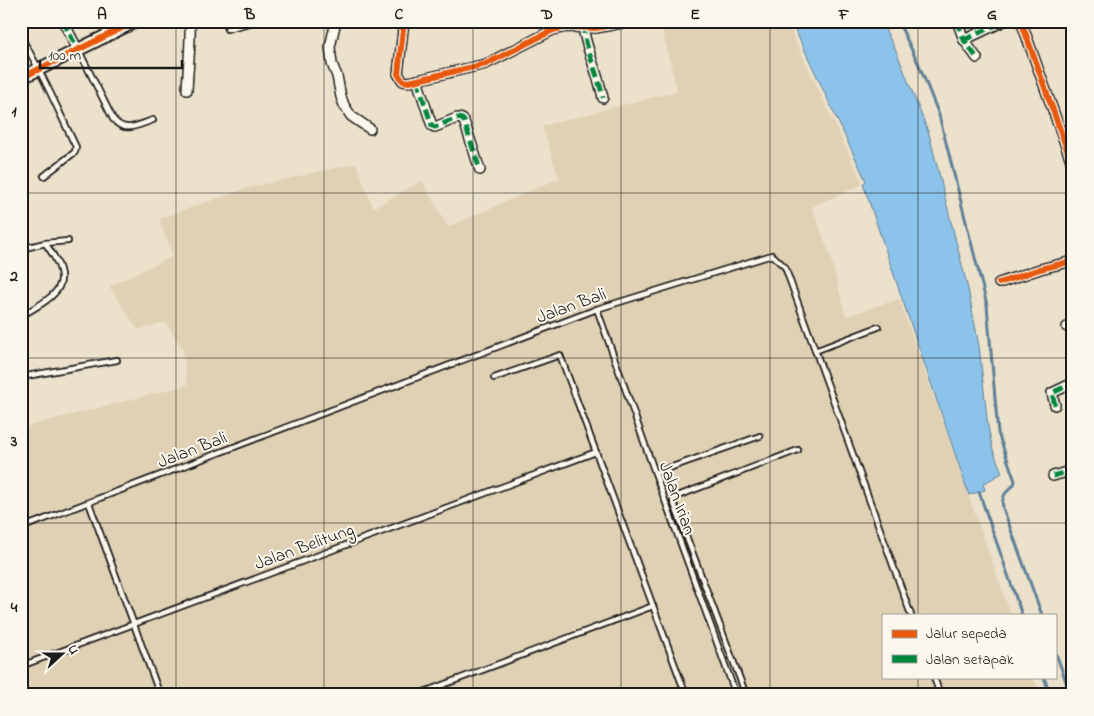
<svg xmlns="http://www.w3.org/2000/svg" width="1094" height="716" font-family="'Indie Flower',sans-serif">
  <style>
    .built { fill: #e1d1b4 }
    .water { fill: #8cc3ea; stroke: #5f8098 }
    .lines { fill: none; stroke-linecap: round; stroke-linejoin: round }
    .stream { stroke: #5f8098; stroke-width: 3 }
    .service-casing { stroke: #1c1c1c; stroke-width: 8 }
    .minor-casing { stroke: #1c1c1c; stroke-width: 12 }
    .tertiary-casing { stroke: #1c1c1c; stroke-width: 15 }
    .service { stroke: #fbf7ec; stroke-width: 4.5 }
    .minor { stroke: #fbf7ec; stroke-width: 9 }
    .tertiary { stroke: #fbf7ec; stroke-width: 11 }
    .quiet { stroke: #00873e; stroke-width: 5; stroke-dasharray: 10 5; stroke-linecap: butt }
    .cycleway-casing { stroke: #fbf7ec; stroke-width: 9 }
    .cycleway { stroke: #e8590c; stroke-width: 6 }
    .grid { fill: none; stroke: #1c1c1c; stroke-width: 1; stroke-opacity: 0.55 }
    .labels { text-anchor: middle; stroke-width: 4; stroke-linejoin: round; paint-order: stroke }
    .street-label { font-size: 18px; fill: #1c1c1c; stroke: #fbf7ec }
    .neatline { fill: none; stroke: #1c1c1c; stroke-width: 2 }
    .grid-label { font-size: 16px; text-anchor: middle; font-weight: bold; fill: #1c1c1c }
  </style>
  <rect width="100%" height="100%" fill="#ece1cb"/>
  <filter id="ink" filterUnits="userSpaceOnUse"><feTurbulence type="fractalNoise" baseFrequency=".02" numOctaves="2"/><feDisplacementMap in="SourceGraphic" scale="10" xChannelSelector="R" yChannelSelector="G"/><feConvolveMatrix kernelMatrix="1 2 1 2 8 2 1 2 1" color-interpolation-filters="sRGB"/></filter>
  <g filter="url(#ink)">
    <path class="built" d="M660 21H786L863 184 812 207 830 255 846 316 899 299 1011 615H883V677H1034L1040 695H21V428L187 385 183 349 165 322 138 330 109 286 173 256 159 219 244 189 356 163 373 208 422 181 448 227 559 178 542 126 677 91Z"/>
    <path class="water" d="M791 21H881L897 53 929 134 968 289 979 346 988 427 993 450 1002 473 983 484 985 490 969 495 863 184 866 181Z"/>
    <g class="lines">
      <g class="stream">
        <path d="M898 21 919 65 939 115 987 305 998 433 1015 481 1014 485C1005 493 1001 496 1003 508L1042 615"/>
        <path d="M979 492 1022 615"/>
        <path d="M1055 651 1071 695"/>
        <path d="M1044 677 1050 695"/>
        <path d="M1065 678 1073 675"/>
      </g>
      <defs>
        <g id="service">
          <path d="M227 29 257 21"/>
          <path d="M21 37C42 72 58 110 76 147L75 152 44 176"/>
          <path d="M79 51 113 119C125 134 137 125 153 120"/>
          <path d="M45 243 68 241"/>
          <path d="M21 249 45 243C76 285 59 294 21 316"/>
          <path d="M597 309 655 473 736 695"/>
          <path d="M815 351 878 327"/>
          <path d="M21 377 117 360"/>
          <path d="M494 378 560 355 686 695"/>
          <path d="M655 473 760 436"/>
          <path d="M89 503 160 695"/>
          <path d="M21 528 597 309 772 255 785 267 911 615"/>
          <path d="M21 666 596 452"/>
          <path d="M934 677 940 695"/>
          <path d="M416 695 653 606"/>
          <path d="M746 695 673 501 675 497 798 450"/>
        </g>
        <g id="minor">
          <path d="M63 21 78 50"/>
          <path d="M336 21 330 47 332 64 337 76 341 97 344 105 351 116 370 129"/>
          <path d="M404 21 398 74 403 81 409 82 486 64 553 30 567 27 596 28 632 21"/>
          <path d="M582 21C585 48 598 72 603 98"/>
          <path d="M957 21 964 40 977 58"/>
          <path d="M1021 21 1073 166"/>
          <path d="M964 40 1004 21"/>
          <path d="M417 80 432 126 435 127 457 118 462 119 464 121 480 170"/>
          <path d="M187 90C188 67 191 44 190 21"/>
          <path d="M999 283 1040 269 1073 261"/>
          <path d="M1067 327 1073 325"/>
          <path d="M1055 405 1052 393 1073 383"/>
          <path d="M1053 476 1073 470"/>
        </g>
        <path id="tertiary" d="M21 78 136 21"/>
      </defs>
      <use href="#service" class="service-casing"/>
      <use href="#minor" class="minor-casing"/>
      <use href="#tertiary" class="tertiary-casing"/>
      <use href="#service" class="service"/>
      <use href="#minor" class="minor"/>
      <use href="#tertiary" class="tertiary"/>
      <g class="quiet">
        <path d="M63 21 78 50"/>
        <path d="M957 21 964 40 977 58"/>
        <path d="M583 24C585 50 598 73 603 98"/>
        <path d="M964 40 1004 21"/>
        <path d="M417 80 432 126 435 127 457 118 462 119 464 121 480 170"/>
        <path d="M1067 327 1073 325"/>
        <path d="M1055 405 1052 393 1073 383"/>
        <path d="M1053 476 1073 470"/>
      </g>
      <defs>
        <g id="cycleway">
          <path d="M404 21 398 74 403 81 409 82 486 64 553 30 567 27 596 28 632 21"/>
          <path d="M1021 21 1073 166"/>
          <path d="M21 78 136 21"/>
          <path d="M999 283 1040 269 1073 261"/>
        </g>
      </defs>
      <use href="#cycleway" class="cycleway-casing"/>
      <use href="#cycleway" class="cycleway"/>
    </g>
  </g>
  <path class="grid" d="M176 21V695M324 21V695M473 21V695M621 21V695M770 21V695M918 21V615M21 193H1073M21 358H1073M21 523H1073M918 677V695"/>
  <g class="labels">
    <g class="street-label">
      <text transform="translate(571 305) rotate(-20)" y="6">Jalan Bali</text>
      <text transform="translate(192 449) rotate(-21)" y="6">Jalan Bali</text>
      <text transform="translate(678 498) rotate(70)" y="6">Jalan Irian</text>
      <text transform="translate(304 546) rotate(-20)" y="6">Jalan Belitung</text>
    </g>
  </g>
  <rect width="1094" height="716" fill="none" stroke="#fbf7ec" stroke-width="55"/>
  <rect x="882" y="614" width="175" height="65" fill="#fbf7ec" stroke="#a29f99"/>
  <rect x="892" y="630" width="25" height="8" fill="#e8590c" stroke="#a29f99"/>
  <text x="926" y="638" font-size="15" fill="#1c1c1c">Jalur sepeda</text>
  <rect x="892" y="655" width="25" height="8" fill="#00873e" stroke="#a29f99"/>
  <text x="926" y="664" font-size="15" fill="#1c1c1c">Jalan setapak</text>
  <g transform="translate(62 654) rotate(69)" stroke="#fbf7ec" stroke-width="4" paint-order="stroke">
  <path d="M0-4L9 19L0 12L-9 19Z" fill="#1c1c1c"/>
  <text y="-8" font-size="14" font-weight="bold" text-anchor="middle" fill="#1c1c1c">U</text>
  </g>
  <path d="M40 60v8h142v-8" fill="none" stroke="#1c1c1c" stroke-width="2.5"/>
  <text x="48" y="60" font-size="15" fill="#1c1c1c" stroke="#fbf7ec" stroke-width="4" paint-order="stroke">100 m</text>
  <rect x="28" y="28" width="1038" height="660" class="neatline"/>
  <g class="grid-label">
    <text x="102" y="19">A</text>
    <text x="250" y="19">B</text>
    <text x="399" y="19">C</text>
    <text x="547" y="19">D</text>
    <text x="695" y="19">E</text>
    <text x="844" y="19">F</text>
    <text x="992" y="19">G</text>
    <text x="14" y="116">1</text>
    <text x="14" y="281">2</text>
    <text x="14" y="446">3</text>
    <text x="14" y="612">4</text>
  </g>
</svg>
